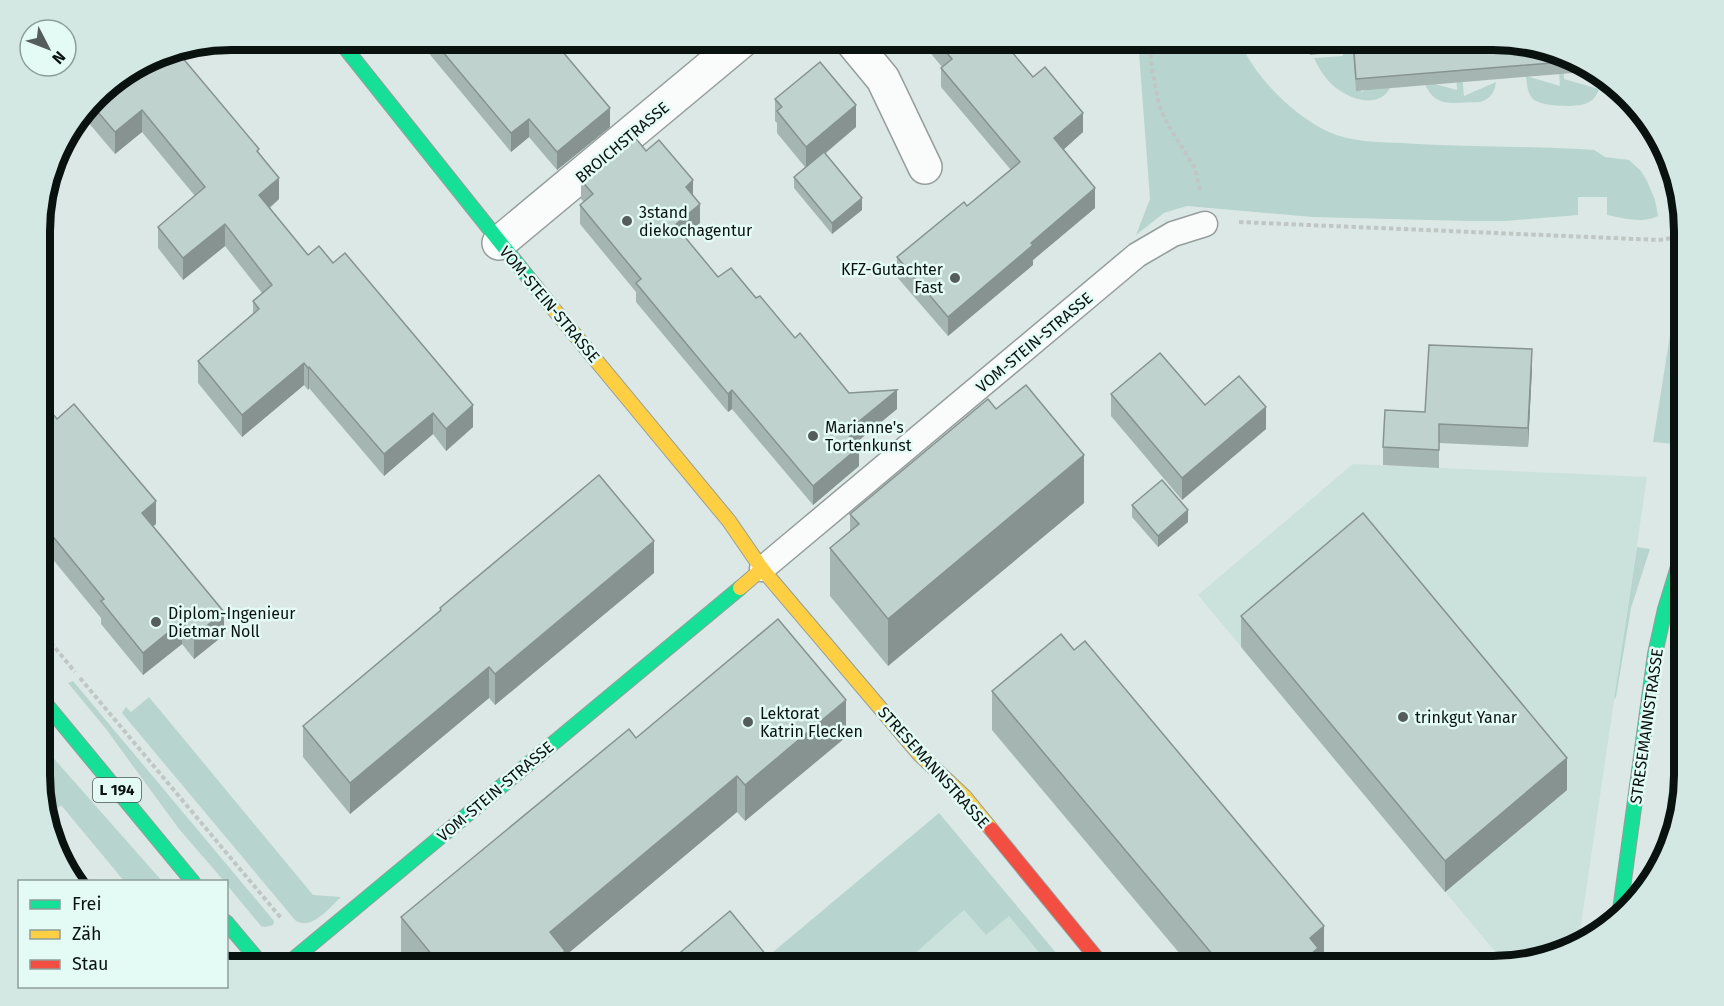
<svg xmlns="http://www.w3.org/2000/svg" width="1724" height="1006" font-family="'Fira Sans',sans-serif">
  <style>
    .built { fill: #cbe2dc }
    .green { fill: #b7d5ce }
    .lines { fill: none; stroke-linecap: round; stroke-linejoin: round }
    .lane-casing { stroke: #959e9b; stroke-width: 27 }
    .street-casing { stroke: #959e9b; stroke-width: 36 }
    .fast-casing { stroke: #959e9b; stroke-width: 16 }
    .slow-casing { stroke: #959e9b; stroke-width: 16 }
    .jam-casing { stroke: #959e9b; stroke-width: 16 }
    .path { stroke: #c0c6c4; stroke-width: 4; stroke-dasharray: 4.5 3; stroke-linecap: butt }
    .lane { stroke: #fafcfb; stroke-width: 24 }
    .street { stroke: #fafcfb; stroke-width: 33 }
    .fast { stroke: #16e098; stroke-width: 14 }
    .slow { stroke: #ffcf43; stroke-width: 14 }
    .jam { stroke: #f24e42; stroke-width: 14 }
    .wall { fill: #a5b5b1 }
    .shaded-wall { fill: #869390 }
    .building { fill: #c0d2ce; stroke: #869390; stroke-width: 1.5 }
    .poi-dot { fill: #545d5b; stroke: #e4fbf5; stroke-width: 2 }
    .labels { text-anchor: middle; stroke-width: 5; stroke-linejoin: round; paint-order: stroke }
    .shield { fill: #e4fbf5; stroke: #4b5855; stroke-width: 1.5 }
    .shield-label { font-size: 15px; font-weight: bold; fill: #0a1210 }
    .street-label { font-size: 16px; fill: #0a1210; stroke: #e4fbf5 }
    .poi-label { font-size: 16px; fill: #0a1210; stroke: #e4fbf5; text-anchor: start }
    .rim { fill: none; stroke: #0a1210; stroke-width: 8 }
  </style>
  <rect width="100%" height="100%" fill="#dce8e5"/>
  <g class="built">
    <path d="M1353 464 1647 477 1578 945 1507 966 1198 595Z"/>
    <path d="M964 910 1009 916 1051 967H900Z"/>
  </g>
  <g class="green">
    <path d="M1138 39H1239C1253 76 1293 115 1329 132 1350 142 1378 142 1401 143 1460 147 1520 146 1579 149L1594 150 1605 157 1629 160 1641 171 1647 181 1655 200 1658 216C1643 224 1623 218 1607 215V197H1578V215L1505 221H1469L1312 217 1187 206 1164 213 1136 235 1150 199Z"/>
    <path d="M1342 39H1357L1361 92 1393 79C1387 109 1356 103 1336 88 1326 80 1319 69 1314 58L1343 56Z"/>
    <path d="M1454 39H1459L1464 96 1496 82C1495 93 1490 99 1480 102 1454 102 1434 110 1424 81L1457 90Z"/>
    <path d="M1558 56 1563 58 1564 79 1599 89C1597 95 1593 101 1587 103 1578 108 1539 107 1532 98 1527 92 1527 83 1526 76L1560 86Z"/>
    <path d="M1679 279 1685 298V445L1653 442Z"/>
    <path d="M1637 547 1650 549 1631 608 1616 697 1614 700Z"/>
    <path d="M73 681 274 921 273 925 265 927 261 926 227 885 226 882 224 881 179 829 106 729 68 683Z"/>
    <path d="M149 697 313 895 341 897C330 907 311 932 295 920L122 713 126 707 131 712Z"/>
    <path d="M1685 732V759L1679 767 1685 774V787L1668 843C1661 806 1674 766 1685 732Z"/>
    <path d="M41 744 162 881H124L61 805 48 818 41 800Z"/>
    <path d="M939 813 1068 967H1051L1009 916 986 935 964 910 900 967H755Z"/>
  </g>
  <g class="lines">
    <defs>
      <path id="lane" d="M762 569 1137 255 1173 234 1205 224"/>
      <g id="street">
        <path d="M850 39 883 79 925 167"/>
        <path d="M499 243 744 39"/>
      </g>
      <g id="fast">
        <path d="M338 39 547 301"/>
        <path d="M41 698 193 882"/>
        <path d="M1620 910 1655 654 1665 609 1685 544"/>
        <path d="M226 922 264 967"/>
        <path d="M284 967 740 588"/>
      </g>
      <g id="slow">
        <path d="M547 301 729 521 762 569 740 588"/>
        <path d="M762 569 920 755 964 796 991 829"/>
      </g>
      <path id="jam" d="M991 829 1104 967"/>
    </defs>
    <use href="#lane" class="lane-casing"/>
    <use href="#street" class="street-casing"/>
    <use href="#fast" class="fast-casing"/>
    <use href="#slow" class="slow-casing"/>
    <use href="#jam" class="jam-casing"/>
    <g class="path">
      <path d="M1149 39 1152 69 1159 105 1168 125 1195 168 1200 190"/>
      <path d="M1239 222 1659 240 1685 236"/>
      <path d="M41 631 75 672"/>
      <path d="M80 678 281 918"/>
    </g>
    <use href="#lane" class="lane"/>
    <use href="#street" class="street"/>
    <use href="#fast" class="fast"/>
    <use href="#slow" class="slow"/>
    <use href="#jam" class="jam"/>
  </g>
  <g class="wall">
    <path d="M417 39H552L610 127 557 170 529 137 511 152Z"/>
    <path d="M919 39H1001L1033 77 1083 132 1063 150 1095 208 1033 260V265L948 336 897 277V257L967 206 1011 170 941 87V68L942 67Z"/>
    <path d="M1309 39H1493L1589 65 1596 71 1356 91 1353 51 1310 55Z"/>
    <path d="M104 87 259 152 279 199 270 208 308 255 473 427 446 451 433 434 384 476 309 388 308 390 304 385 242 437 198 383V361L253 314V301L262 293 225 246 183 280 158 248V227L195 196 142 132 115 154 82 115Z"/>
    <path d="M775 99 856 127 825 154 862 210 832 234 794 188V177L805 167 777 133V123L775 121Z"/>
    <path d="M646 151 693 196 700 223 684 236 718 277 756 298 849 393 897 409 855 443 859 466 813 505 732 409 728 412 636 302V292L580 224V205L584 202 581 199V180Z"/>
    <path d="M1532 368 1528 447 1439 443V468L1383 465V447L1425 412Z"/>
    <path d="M1111 394 1205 405 1266 429 1182 500 1111 416Z"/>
    <path d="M41 400 57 419 156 524 153 526 224 635 194 659 182 644 143 675 101 624V618L41 545Z"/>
    <path d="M996 409 1084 503 888 666 830 596V548L850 531V514Z"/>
    <path d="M1132 505 1188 522 1158 547 1132 517Z"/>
    <path d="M654 573 495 705 489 698 350 814 303 757V726L440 611V608Z"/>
    <path d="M1241 616 1567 790 1445 892 1241 647Z"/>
    <path d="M992 691 1324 964 1320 967H1191L992 730Z"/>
    <path d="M846 737 745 821 737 812 565 956V967H412L401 954V917L636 738Z"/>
  </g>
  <g class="shaded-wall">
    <path d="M856 105V127L806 169V147Z"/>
    <path d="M610 108V127L557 170V152Z"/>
    <path d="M142 110V132L115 154V132Z"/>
    <path d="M1083 113V132L1054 158V138Z"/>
    <path d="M529 119V137L511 152V133Z"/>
    <path d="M279 178V199L259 216V195Z"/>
    <path d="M693 180V199L686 187Z"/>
    <path d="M1095 188V208L1033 260V265L948 336V317L1031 243Z"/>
    <path d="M862 198V210L832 234V223Z"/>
    <path d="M700 204V223L675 244V225Z"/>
    <path d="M225 224V246L183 280V258Z"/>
    <path d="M1532 349V368L1528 447V428Z"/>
    <path d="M304 363V385L242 437V415Z"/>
    <path d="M309 367V388L308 390V368Z"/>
    <path d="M732 390V409L728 412V394Z"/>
    <path d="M897 390V409L846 451V432Z"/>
    <path d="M473 405V427L446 451V429Z"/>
    <path d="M1266 407V429L1182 500V478Z"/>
    <path d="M433 413V434L384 476V454Z"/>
    <path d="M859 447V466L813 505V486Z"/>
    <path d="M1084 455V503L888 666V619Z"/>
    <path d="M156 501V524L142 536V513Z"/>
    <path d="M1188 510V522L1158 547V536Z"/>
    <path d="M654 541V573L495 705V674Z"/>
    <path d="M224 612V635L194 659V636Z"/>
    <path d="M182 621V644L143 675V653Z"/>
    <path d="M489 667V698L350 814V783Z"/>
    <path d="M846 700V737L745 821V785Z"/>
    <path d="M1567 758V790L1445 892V861Z"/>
    <path d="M737 776V812L565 956V967H546L550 932Z"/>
    <path d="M1324 926V964L1320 967H1296L1310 938Z"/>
  </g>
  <g class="building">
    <path d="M432 39H552L610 108 557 152 529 119 511 133Z"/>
    <path d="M935 39H1001L1033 77 1045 67 1083 113 1054 138 1095 188 1031 243 1033 245 948 317 897 257 964 202 967 206 1020 162 941 68 952 59Z"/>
    <path d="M1309 39H1493L1576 61 1356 79 1353 39 1310 43Z"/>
    <path d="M176 50 259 149 257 151 279 178 259 195 308 255 319 246 333 263 345 253 473 405 446 429 433 413 384 454 309 367 308 368 304 363 242 415 198 361 259 309 253 301 272 285 225 224 183 258 158 227 205 187 142 110 115 132 91 104 104 87 158 53Z"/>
    <path d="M820 62 856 105 806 147 777 111 782 107 775 99Z"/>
    <path d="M634 136 646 151 659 140 693 180 686 187 700 204 675 225 718 277 731 268 756 298 760 296 795 338 800 333 849 393 897 390 846 432 859 447 813 486 732 390 728 394 636 283 641 279 580 205 593 194 581 180Z"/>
    <path d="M824 152 862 198 832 223 794 177Z"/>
    <path d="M1429 345 1532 349 1528 428 1439 424V450L1383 447 1385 410 1425 412Z"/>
    <path d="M1160 353 1205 405 1239 376 1266 407 1182 478 1111 394Z"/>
    <path d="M1026 385 1084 455 888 619 830 548 859 524 850 514 988 399 996 409Z"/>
    <path d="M41 400 57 419 74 404 156 501 142 513 224 612 194 636 182 621 143 653 101 601 104 599 41 522Z"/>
    <path d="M599 475 654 541 495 674 489 667 350 783 303 726 441 610 440 608Z"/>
    <path d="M1162 480 1188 510 1158 536 1132 505Z"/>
    <path d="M1363 513 1567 758 1445 861 1241 616Z"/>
    <path d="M778 619 846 700 745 785 737 776 550 932 565 951 546 967H442L401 917 629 729 636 738Z"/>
    <path d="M1061 634 1074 650 1085 641 1324 926 1310 938 1318 948 1296 967H1223L992 691Z"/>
    <path d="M730 911 776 967H663Z"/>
  </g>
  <g class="poi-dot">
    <circle cx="627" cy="221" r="6"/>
    <circle cx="955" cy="278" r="6"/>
    <circle cx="813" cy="436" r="6"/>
    <circle cx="156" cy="622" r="6"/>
    <circle cx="1403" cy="717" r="6"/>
    <circle cx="748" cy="722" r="6"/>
  </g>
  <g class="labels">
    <rect class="shield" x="93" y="778" width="48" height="24" rx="4.5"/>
    <g class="shield-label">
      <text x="117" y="795">L 194</text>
    </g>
    <g class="street-label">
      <text transform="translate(622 142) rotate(-40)" y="6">BROICHSTRASSE</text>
      <text transform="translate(550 304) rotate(50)" y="6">VOM-STEIN-STRASSE</text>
      <text transform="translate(1034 342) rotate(-40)" y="6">VOM-STEIN-STRASSE</text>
      <text transform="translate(1646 726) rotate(-82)" y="6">STRESEMANNSTRASSE</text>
      <text transform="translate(934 767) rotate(48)" y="6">STRESEMANNSTRASSE</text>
      <text transform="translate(495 791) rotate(-40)" y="6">VOM-STEIN-STRASSE</text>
    </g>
    <g class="poi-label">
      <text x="639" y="218">3stand<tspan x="639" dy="18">diekochagentur</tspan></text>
      <text x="943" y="275" text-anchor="end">KFZ-Gutachter<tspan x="943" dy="18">Fast</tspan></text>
      <text x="825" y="433">Marianne's<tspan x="825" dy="18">Tortenkunst</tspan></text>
      <text x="168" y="619">Diplom-Ingenieur<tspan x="168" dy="18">Dietmar Noll</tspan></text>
      <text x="760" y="719">Lektorat<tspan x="760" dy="18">Katrin Flecken</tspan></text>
      <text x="1415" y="723">trinkgut Yanar</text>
    </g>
  </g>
  <path d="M0 0H1724V1006H0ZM231 50H1493A181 181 0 0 1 1674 231V775A181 181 0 0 1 1493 956H231A181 181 0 0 1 50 775V231A181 181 0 0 1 231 50Z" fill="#d3e8e3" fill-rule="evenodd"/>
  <path class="rim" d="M231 50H1493A181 181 0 0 1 1674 231V775A181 181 0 0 1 1493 956H231A181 181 0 0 1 50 775V231A181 181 0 0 1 231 50Z"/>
  <rect x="18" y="880" width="210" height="108" fill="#e4fbf5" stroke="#8d9e99" stroke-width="1.5"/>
  <rect x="30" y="900" width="30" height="9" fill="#16e098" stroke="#8d9e99" stroke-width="1.5"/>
  <text x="72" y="910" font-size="18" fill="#0a1210">Frei</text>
  <rect x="30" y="930" width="30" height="9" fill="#ffcf43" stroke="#8d9e99" stroke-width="1.5"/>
  <text x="72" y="940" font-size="18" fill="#0a1210">Zäh</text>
  <rect x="30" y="960" width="30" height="9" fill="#f24e42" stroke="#8d9e99" stroke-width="1.5"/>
  <text x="72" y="970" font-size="18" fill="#0a1210">Stau</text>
  <g transform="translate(48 48) rotate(132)"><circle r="28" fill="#e4fbf5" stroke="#8d9e99" stroke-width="1.5"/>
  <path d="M0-4.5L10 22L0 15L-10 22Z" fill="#545d5b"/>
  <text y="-9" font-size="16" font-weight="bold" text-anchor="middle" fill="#0a1210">N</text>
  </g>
</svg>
